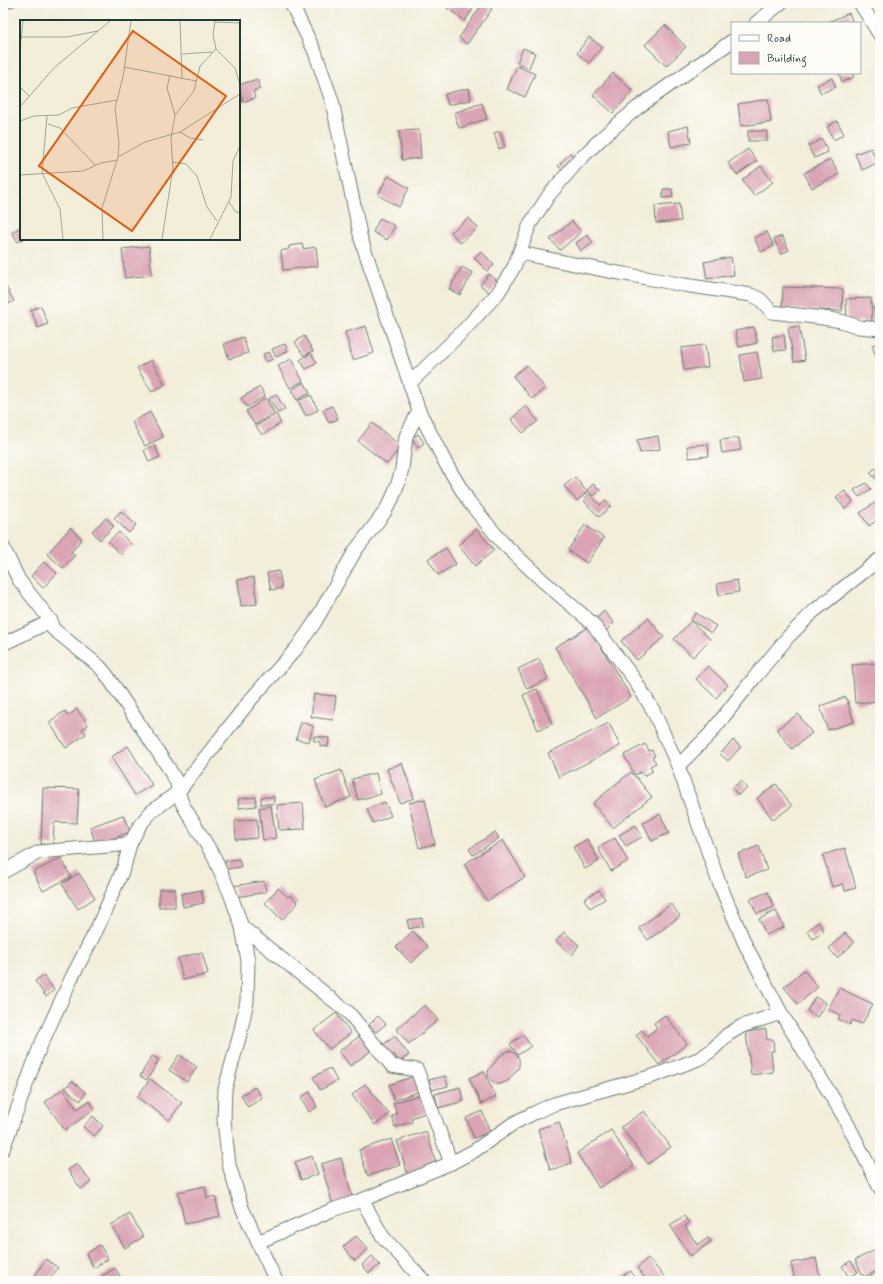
<svg xmlns="http://www.w3.org/2000/svg" width="883" height="1284" font-family="Mynerve,sans-serif">
  <style>
    .building { fill: #daa4b4 }
    .lines { fill: none; stroke-linecap: round; stroke-linejoin: round }
    .minor-casing { stroke: #697b6e; stroke-width: 15 }
    .minor { stroke: #fff; stroke-width: 13 }
    .inset-road { fill: none; stroke: #9ea798; stroke-width: 1 }
    .view { fill: #e8590c; fill-opacity: 0.15; stroke: #e8590c; stroke-width: 2 }
    .inset-edge { fill: none; stroke: #1f3d34; stroke-width: 2 }
  </style>
  <rect width="100%" height="100%" fill="#fdfcf7"/>
  <filter id="ink" filterUnits="userSpaceOnUse"><feTurbulence type="fractalNoise" baseFrequency=".025" numOctaves="2"/><feDisplacementMap in="SourceGraphic" scale="8" xChannelSelector="R" yChannelSelector="G"/><feConvolveMatrix kernelMatrix="1 2 1 2 8 2 1 2 1" color-interpolation-filters="sRGB"/></filter>
  <filter id="wash" filterUnits="userSpaceOnUse"><feTurbulence type="fractalNoise" baseFrequency=".012" numOctaves="4" result="noise"/><feDisplacementMap in="SourceGraphic" scale="16" xChannelSelector="R" yChannelSelector="G"/><feGaussianBlur stdDeviation="0.9" result="paint"/><feColorMatrix in="noise" values="0 0 0 0 0 0 0 0 0 0 0 0 0 0 0 0 0 1.4 0 .05"/><feComposite in="paint" operator="in"/></filter>
  <g filter="url(#wash)">
    <rect width="100%" height="100%" fill="#f2eeda"/>
    <g id="blocks">
      <g class="building">
        <path d="M3 3H20L5 10Z"/>
        <path d="M451 3H465L473 9 465 21 447 8Z"/>
        <path d="M483 3 492 9 467 44 459 38Z"/>
        <path d="M849 13 853 23H826Z"/>
        <path d="M665 25 686 47 666 66 645 45Z"/>
        <path d="M589 37 602 47 589 63 577 53Z"/>
        <path d="M523 48 535 53 529 68 517 63Z"/>
        <path d="M517 66 535 74 525 97 507 89Z"/>
        <path d="M613 73 633 91 613 113 593 95Z"/>
        <path d="M839 73H852L854 77 842 82Z"/>
        <path d="M832 78 836 87 821 93 817 85Z"/>
        <path d="M257 79 260 89 253 91 255 98 243 102 239 85Z"/>
        <path d="M469 88 471 100 448 105 445 94Z"/>
        <path d="M768 99 771 122 741 126 738 104Z"/>
        <path d="M482 103 487 119 459 128 454 113Z"/>
        <path d="M837 121 844 134 834 140 827 127Z"/>
        <path d="M688 126 691 143 671 147 668 131Z"/>
        <path d="M419 130 421 158 402 160 399 131Z"/>
        <path d="M500 131 505 147 499 149 494 133Z"/>
        <rect x="748" y="131" width="19" height="10"/>
        <path d="M822 139 828 152 814 158 808 146Z"/>
        <path d="M871 148 877 163 862 170 855 154Z"/>
        <path d="M748 149 757 161 737 175 728 163Z"/>
        <path d="M570 153 577 159 565 172 558 166Z"/>
        <path d="M831 159 839 174 812 188 804 173Z"/>
        <path d="M761 166 773 182 754 196 742 180Z"/>
        <path d="M388 176 409 188 399 207 378 195Z"/>
        <path d="M663 189H672L673 197 663 198Z"/>
        <path d="M679 204 681 221 656 223 655 206Z"/>
        <path d="M380 218 395 226 387 240 373 232Z"/>
        <path d="M469 218 478 228 460 243 451 232Z"/>
        <path d="M572 221 581 232 560 250 550 239Z"/>
        <path d="M21 227V239H24L18 242 12 232Z"/>
        <path d="M767 232 774 246 761 252 754 238Z"/>
        <path d="M587 235 593 243 581 251 576 243Z"/>
        <path d="M782 236 789 250 781 254 774 239Z"/>
        <path d="M302 244 303 249 316 247 318 266 283 270 281 251 289 249V246Z"/>
        <path d="M149 246 152 275 125 278 122 249Z"/>
        <path d="M481 251 494 265 487 271 474 258Z"/>
        <path d="M731 257 734 275 707 279 704 262Z"/>
        <path d="M462 267 473 273 460 295 449 289Z"/>
        <path d="M489 274 499 282 490 293 480 285Z"/>
        <path d="M3 282 14 301 3 307Z"/>
        <path d="M783 287 843 289 842 311 782 309Z"/>
        <path d="M871 298 872 321 847 322 846 299Z"/>
        <path d="M41 306 48 324 38 328 31 310Z"/>
        <path d="M880 306V326H877L873 307Z"/>
        <path d="M366 326 374 353 353 360 345 332Z"/>
        <path d="M799 326 805 360 794 362 788 328Z"/>
        <path d="M754 327 757 343 739 347 735 331Z"/>
        <path d="M784 335 786 350 774 351 772 337Z"/>
        <path d="M304 336 313 351 304 356 295 342Z"/>
        <path d="M243 337 248 353 229 359 224 344Z"/>
        <path d="M880 343V360H877L872 345Z"/>
        <path d="M285 344 288 351 276 357 272 349Z"/>
        <path d="M705 345 708 367 684 370 681 348Z"/>
        <path d="M269 352 273 359 266 362 263 354Z"/>
        <path d="M757 352 762 379 744 382 740 355Z"/>
        <path d="M311 353 317 363 306 369 300 360Z"/>
        <path d="M291 359 303 381 290 388 278 366Z"/>
        <path d="M151 360 165 384 152 392 137 368Z"/>
        <path d="M527 365 545 388 532 399 513 376Z"/>
        <path d="M304 382 310 393 297 400 291 390Z"/>
        <path d="M260 387 265 396 247 407 241 398Z"/>
        <path d="M276 394 285 409 278 413 269 399Z"/>
        <path d="M311 395 318 410 306 416 298 401Z"/>
        <path d="M266 398 274 413 255 425 246 411Z"/>
        <path d="M332 406 338 419 329 423 323 410Z"/>
        <path d="M526 406 538 421 523 433 511 419Z"/>
        <path d="M150 412 163 437 145 446 132 422Z"/>
        <path d="M276 414 281 423 262 435 256 426Z"/>
        <path d="M372 423 401 446 387 464 358 441Z"/>
        <path d="M418 434 424 443 418 448 412 438Z"/>
        <path d="M658 436 660 449 640 453 637 440Z"/>
        <path d="M739 438 741 450 722 453 720 440Z"/>
        <path d="M708 444 709 456 689 458 687 446Z"/>
        <path d="M154 445 160 457 149 462 144 450Z"/>
        <path d="M875 468 880 473V483L870 473Z"/>
        <path d="M575 477 587 492 577 501 564 486Z"/>
        <path d="M866 483 871 489 859 497 854 490Z"/>
        <path d="M593 484 600 490 594 496 587 490Z"/>
        <path d="M845 491 853 502 845 509 836 497Z"/>
        <path d="M590 494 600 505 605 500 611 506 599 517 583 500Z"/>
        <path d="M880 499V518L869 526 860 513Z"/>
        <path d="M121 511 136 525 129 533 114 518Z"/>
        <path d="M106 518 114 526 100 540 92 531Z"/>
        <path d="M585 525 604 538 587 563 568 550Z"/>
        <path d="M70 528 82 539 71 552 75 555 63 568 47 554Z"/>
        <path d="M477 529 494 550 475 566 458 545Z"/>
        <path d="M119 532 132 545 122 555 108 542Z"/>
        <path d="M446 548 456 564 438 575 428 559Z"/>
        <path d="M44 562 57 573 43 588 31 576Z"/>
        <path d="M279 571 282 588 271 590 267 573Z"/>
        <path d="M254 577 257 604 241 606 238 580Z"/>
        <path d="M737 580 739 592 719 595 717 584Z"/>
        <path d="M604 611 614 623 605 632 595 620Z"/>
        <path d="M696 613 716 626 711 633 691 620Z"/>
        <path d="M648 618 664 637 637 660 621 641Z"/>
        <path d="M691 621 710 639 693 657 674 639Z"/>
        <path d="M589 627 631 697 597 718 555 647Z"/>
        <path d="M539 659 548 679 527 689 518 669Z"/>
        <path d="M876 663 879 701 855 703 852 665Z"/>
        <path d="M708 666 728 685 716 698 696 679Z"/>
        <path d="M537 689 552 724 538 730 523 695Z"/>
        <path d="M314 694 336 696 333 720 311 717Z"/>
        <path d="M846 697 854 722 828 730 820 706Z"/>
        <path d="M77 709 88 725 82 729 86 734 66 748 49 722 65 711 68 716Z"/>
        <path d="M798 714 812 733 792 749 777 729Z"/>
        <path d="M301 722 313 726 309 742 296 739Z"/>
        <path d="M609 723 620 746 559 777 548 753Z"/>
        <path d="M314 736 329 738 328 747 320 746V742L314 741Z"/>
        <path d="M733 740 741 747 728 761 720 754Z"/>
        <path d="M645 744 649 751 652 750 655 756 652 757 656 763 650 766 653 771 644 776 641 772 635 775 624 755Z"/>
        <path d="M128 746 152 785 135 795 111 757Z"/>
        <path d="M402 763 414 798 400 803 387 769Z"/>
        <path d="M341 770 351 797 325 807 315 780Z"/>
        <path d="M631 772 635 777H636L652 797 613 828 593 803Z"/>
        <path d="M376 773 381 794 358 800 352 779Z"/>
        <path d="M741 781 747 788 738 795 732 788Z"/>
        <path d="M776 784 792 806 773 820 757 798Z"/>
        <path d="M43 788 79 789 77 823 54 822 53 845 41 844Z"/>
        <path d="M256 797V806L239 808 238 799Z"/>
        <rect x="261" y="797" width="13" height="7"/>
        <path d="M425 799 435 844 419 848 409 803Z"/>
        <path d="M385 802 391 816 373 823 367 809Z"/>
        <path d="M303 803 305 829 279 830 277 805Z"/>
        <path d="M271 806 276 838 263 840 259 808Z"/>
        <path d="M660 814 669 833 652 841 643 823Z"/>
        <path d="M123 815 130 832 96 845 90 827Z"/>
        <path d="M257 819 258 838 236 840 235 821Z"/>
        <path d="M636 825 642 837 626 846 619 835Z"/>
        <path d="M495 832 499 838 473 855 469 849Z"/>
        <path d="M615 838 628 861 611 871 598 848Z"/>
        <path d="M587 839 599 861 585 869 573 847Z"/>
        <path d="M503 840 525 877 487 901 464 864Z"/>
        <path d="M759 846 767 870 746 877 738 854Z"/>
        <path d="M845 848 856 888 845 891 843 884 832 887 823 855Z"/>
        <path d="M61 858 71 877 43 891 33 872Z"/>
        <path d="M239 859 241 867 226 869 225 861Z"/>
        <path d="M79 873 95 898 78 909 62 884Z"/>
        <path d="M264 881 266 892 236 897 234 886Z"/>
        <path d="M278 888 288 897 290 895 298 903 282 920 265 903Z"/>
        <rect x="159" y="889" width="16" height="18"/>
        <path d="M201 890 204 903 183 907 181 894Z"/>
        <path d="M599 890 605 899 590 908 584 899Z"/>
        <path d="M768 892 774 907 757 914 750 899Z"/>
        <path d="M671 904 680 916 648 940 639 928Z"/>
        <path d="M776 911 784 927 766 935 759 919Z"/>
        <path d="M422 918 423 926 409 929 407 920Z"/>
        <path d="M818 922 824 931 813 939 807 931Z"/>
        <path d="M413 931 428 947 411 963 396 947Z"/>
        <path d="M564 932 579 945 572 955 556 941Z"/>
        <path d="M845 933 854 943 837 958 829 948Z"/>
        <path d="M202 952 208 974 183 980 178 958Z"/>
        <path d="M804 970 818 987 798 1004 784 987Z"/>
        <path d="M43 975 54 990 46 997 35 981Z"/>
        <path d="M839 988 873 1004 862 1024 852 1020 850 1025 838 1019 840 1015 828 1009Z"/>
        <path d="M815 997 826 1003 817 1017 807 1011Z"/>
        <path d="M425 1005 438 1020 409 1044 396 1029Z"/>
        <path d="M336 1013 351 1033 329 1049 314 1030Z"/>
        <path d="M665 1015 687 1044 659 1065 636 1035 642 1030 647 1036 657 1028 654 1023Z"/>
        <path d="M378 1016 386 1024 376 1032 369 1025Z"/>
        <path d="M766 1029 767 1040 773 1039 774 1051H771L773 1072 751 1075 746 1032Z"/>
        <path d="M364 1033 375 1048 350 1066 339 1051Z"/>
        <path d="M523 1035 531 1046 518 1055 510 1044Z"/>
        <path d="M395 1036 409 1055 399 1062 394 1054 388 1058 380 1047Z"/>
        <path d="M508 1051 513 1052 519 1058V1067L508 1081 500 1084H496L489 1078 488 1074 489 1069 501 1055Z"/>
        <path d="M179 1055 197 1067 187 1082 169 1070Z"/>
        <path d="M152 1056 159 1060 147 1080 140 1076Z"/>
        <path d="M330 1068 337 1081 320 1090 313 1077Z"/>
        <path d="M484 1071 496 1097 481 1104 469 1078Z"/>
        <path d="M414 1076 420 1091 394 1100 389 1085Z"/>
        <path d="M445 1076 448 1086 432 1090 429 1080Z"/>
        <path d="M150 1079 182 1103 169 1120 137 1097Z"/>
        <path d="M72 1081 86 1093 80 1101 65 1088Z"/>
        <path d="M365 1084 389 1114 375 1125 352 1095Z"/>
        <path d="M255 1087 262 1098 248 1107 241 1095Z"/>
        <path d="M460 1087 464 1101 438 1108 435 1094Z"/>
        <path d="M63 1089 77 1109 89 1101 95 1109 65 1130 45 1102Z"/>
        <path d="M310 1092 317 1107 309 1112 301 1097Z"/>
        <path d="M422 1094 428 1112 411 1118 412 1122 395 1127 392 1116 397 1114 393 1103Z"/>
        <path d="M482 1111 490 1132 474 1138 466 1118Z"/>
        <path d="M644 1111 671 1147 648 1164 621 1127Z"/>
        <path d="M93 1116 103 1126 94 1136 83 1127Z"/>
        <path d="M559 1122 572 1163 550 1170 538 1129Z"/>
        <path d="M611 1130 634 1166 599 1188 577 1153Z"/>
        <path d="M426 1131 437 1165 408 1175 397 1141Z"/>
        <path d="M391 1139 400 1165 368 1176 359 1150Z"/>
        <path d="M312 1156 318 1174 301 1180 295 1162Z"/>
        <path d="M341 1158 353 1199 333 1205 321 1164Z"/>
        <path d="M77 1164 91 1182 81 1189 68 1170Z"/>
        <path d="M205 1186 207 1198 215 1196 220 1216 185 1224 178 1192Z"/>
        <path d="M130 1214 143 1237 125 1248 111 1225Z"/>
        <path d="M684 1216 689 1223 685 1226 697 1245 708 1238 711 1242 690 1256 670 1225Z"/>
        <path d="M356 1236 368 1249 355 1261 343 1247Z"/>
        <path d="M100 1245 108 1259 94 1268 86 1254Z"/>
        <path d="M879 1248 880 1250V1269L864 1277 855 1260Z"/>
        <path d="M372 1256 380 1265 369 1273 362 1265Z"/>
        <path d="M648 1258 664 1276 658 1281H648L637 1268Z"/>
        <path d="M816 1258 820 1278 807 1281H795L791 1263Z"/>
        <path d="M46 1259 58 1268 48 1281H31Z"/>
        <path d="M851 1261 858 1272 849 1277 842 1266Z"/>
        <path d="M115 1268 123 1281H96V1280Z"/>
        <path d="M880 1270V1281H863Z"/>
        <path d="M631 1271 636 1281H612Z"/>
      </g>
    </g>
  </g>
  <g filter="url(#ink)">
    <use href="#blocks" fill-opacity="0" stroke="#697b6e" stroke-width="1"/>
    <g class="lines">
      <defs>
        <g id="minor">
          <path d="M291 3 315 52 332 101 361 239 419 411 446 464 469 502 502 542 542 580 592 623 634 679 653 710 678 766 718 880 745 944 781 1013 843 1115 880 1188"/>
          <path d="M860 3 880 35"/>
          <path d="M756 23 781 3"/>
          <path d="M520 253 603 270 684 285 751 295 760 299 772 312 823 318 841 321 859 327 880 329"/>
          <path d="M410 383 463 331 498 293 514 267 530 224 549 195 578 161 605 135 637 108 732 41"/>
          <path d="M3 547 19 580 51 621 52 628 99 666 106 674 168 767 177 783 178 792 183 805 214 857 230 893 242 927 248 961 247 1001 240 1034 225 1089 224 1120 229 1165 242 1208 276 1281"/>
          <path d="M3 644 51 621"/>
          <path d="M678 766 710 734 754 678 788 637 814 611 880 559"/>
          <path d="M3 872 39 852 130 844"/>
          <path d="M242 927 349 1013 392 1066 417 1070 451 1163"/>
          <path d="M3 1149 39 1049 72 977 96 931 124 867 130 844 140 825 151 812 178 792 252 698 296 649 315 622 355 551 384 513 392 499 398 483 402 469 406 436 419 411"/>
          <path d="M362 1200 383 1237 424 1281"/>
          <path d="M258 1242 332 1210 362 1200 451 1163 474 1151 514 1123 534 1113 554 1104 653 1076 701 1058 712 1050 727 1035 742 1026 781 1013"/>
        </g>
      </defs>
      <use href="#minor" class="minor-casing"/>
      <use href="#minor" class="minor"/>
    </g>
  </g>
  <g transform="translate(20 20)">
    <rect width="220" height="220" fill="#f2eeda"/>
    <path class="inset-road" d="M160 1 162 58M195 1 193 15 196 29 215 48 220 65M195 2 220 3M0 17H47L78 11M0 29 3 1M162 34 192 32M104 47 176 61M150 55 147 68 155 95M0 67 9 76M0 87 34 48 90 1M27 96 22 153 40 189 43 219M0 101 14 96 39 95 52 88 97 80M28 104 40 108 76 146M160 112 170 118 183 120M98 137 125 122 160 112 220 74M152 142 166 144 177 156 187 187 197 201M0 155 63 151 81 143 97 140M209 182 216 192 220 193M83 219 82 188 98 137 99 123 95 88 103 57 111 1M142 219 153 148 151 118 155 95 174 71 180 46 196 29M190 219 211 177 213 141 220 126"/>
    <path class="view" d="M113 11 206 76 112 211 19 146Z"/>
    <rect width="220" height="220" class="inset-edge"/>
  </g>
  <rect width="883" height="1284" fill="none" stroke="#fdfcf7" stroke-width="16"/>
  <rect x="731" y="22" width="130" height="52" fill="#fdfcf7" stroke="#a4b0a9"/>
  <rect x="739" y="35" width="20" height="6" fill="#ffffff" stroke="#a4b0a9"/>
  <text x="767" y="42" font-size="12" fill="#1f3d34">Road</text>
  <rect x="739" y="52" width="20" height="12" fill="#daa4b4" stroke="#a4b0a9"/>
  <text x="767" y="62" font-size="12" fill="#1f3d34">Building</text>
</svg>
